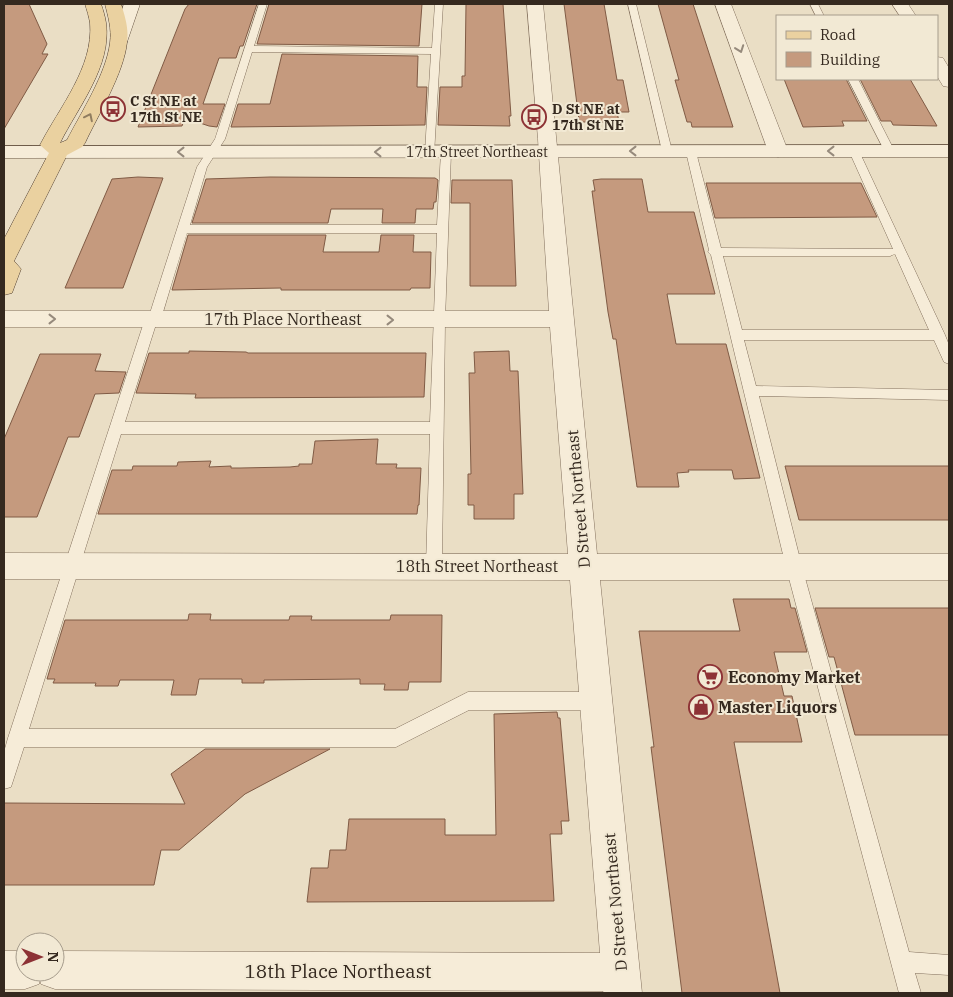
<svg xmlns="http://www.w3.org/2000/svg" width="953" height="997" font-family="'IBM Plex Serif',serif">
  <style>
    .building { fill: #c59a7e; stroke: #805b45 }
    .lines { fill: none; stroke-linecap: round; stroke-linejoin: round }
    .lane-casing { stroke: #83705d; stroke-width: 1 }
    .street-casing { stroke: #83705d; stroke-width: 1 }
    .secondary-casing { stroke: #655240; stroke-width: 1 }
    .primary-casing { stroke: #513f31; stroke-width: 1 }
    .lane { fill: #f6ecd8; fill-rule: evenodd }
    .street { fill: #f6ecd8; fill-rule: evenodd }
    .secondary { fill: #f6ecd8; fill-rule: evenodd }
    .primary { fill: #ead1a0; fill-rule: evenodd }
    .oneway { stroke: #968a7c }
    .oneway2 { stroke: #907d60 }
    .labels { text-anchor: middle; stroke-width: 4; stroke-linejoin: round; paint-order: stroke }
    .far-poi-label { font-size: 14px; font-weight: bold; fill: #35291f; stroke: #f2e9d4; text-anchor: start }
    .far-street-label { font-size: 14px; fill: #35291f; stroke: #f2e9d4 }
    .street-label { font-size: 16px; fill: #35291f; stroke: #f2e9d4 }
    .poi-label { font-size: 16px; font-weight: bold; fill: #35291f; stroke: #f2e9d4; text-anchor: start }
    .near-street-label { font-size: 19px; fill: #35291f; stroke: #f2e9d4 }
  </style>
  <rect width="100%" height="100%" fill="#eadec5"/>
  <g class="building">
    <path d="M4 4H29L47 44 42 54H48L4 129Z"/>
    <path d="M189 4H257L243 46H240L236 58H219L203 104H225L217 127 209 126 185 118 182 126 138 127 185 9Z"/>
    <path d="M269 4H422L419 46 257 44Z"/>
    <path d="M466 4H503L511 116H509L510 126 438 125 440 87H462V76H465Z"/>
    <path d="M564 4H604L617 80H623L629 112H617L619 122H581L579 120Z"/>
    <path d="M658 4H693L733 127H692L691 122H687L675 80H679Z"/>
    <path d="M282 54 418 56 417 87H427L425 125 231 127 238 104H270Z"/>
    <path d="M784 79H846L867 121H842L844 126 803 127Z"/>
    <path d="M860 79H910L937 126 893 125 891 121H881Z"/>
    <path d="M138 177 163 178 123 288H65L112 179Z"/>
    <path d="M270 177 435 178 438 180 436 202H434L433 209H416L415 223H382L383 209H331L328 223H192L206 179Z"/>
    <path d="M601 179H642L648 212H694L715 294H667L676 344H726L760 478 734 479 732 470H688L689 472 677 473 679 487H637L616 339H613L608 312 592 191H595L593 180Z"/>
    <path d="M452 180H512L516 286H470V203H451Z"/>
    <path d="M706 183H861L877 217 715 218Z"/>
    <path d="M188 235H326L323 252H379L381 235H414L413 252H431L430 288H411L410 290H281V288L172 290Z"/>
    <path d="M189 351 246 352 248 353H426L424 397 195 398 196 394 136 393 149 353H189Z"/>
    <path d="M509 351 510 371H518L523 494H514V519H474V505H468V474H471L469 373H475L474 352Z"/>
    <path d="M40 354H101L95 371 126 372 119 393 95 394 79 437H68L37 517H4V439Z"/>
    <path d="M378 439 376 464H397L396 468H421L419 505H418L417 514H98L112 470H132L133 466H177L178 462 211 461 209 467 231 466V468H240L290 467 299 466V464H312L315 441Z"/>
    <path d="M785 466H949V520H799Z"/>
    <path d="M733 599H789L791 608H795L807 652H774L784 696H792L802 742H734L780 993H682L651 747H654L639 631H740Z"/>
    <path d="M815 608H949V735H855L834 657H829Z"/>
    <path d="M189 614H211L210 620H289L290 616H312L311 620H390L391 615H442L441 682H409L408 690H384L385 684H360V679L264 680V683H242V679H199L196 695H171L174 680H120L118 686H95L96 683H53L55 679H47L65 620H188Z"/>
    <path d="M557 712 558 718H560L569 821H561L562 834H550L554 901 307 902 311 868H328L330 850H346L349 819H445V835H496L494 714Z"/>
    <path d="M205 749H330L245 794 179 850H161L154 885H4V803L185 804 171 774Z"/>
  </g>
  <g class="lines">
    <defs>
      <g id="lane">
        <path d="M259 4H267L254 46 432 48 435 4H443L434 154 430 155 425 152 431 54 252 52 225 139 207 167 190 225H437L441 152 446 149 450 150 451 152 445 320 442 566 440 571 434 573 428 571 426 566 430 434H121L29 729H395L468 692H597L603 695 606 701 603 707 597 710H469L396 747H24L11 787 4 789V752L8 738 145 319 151 310 197 167 215 139ZM187 233H437L430 422H125L157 321 163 312Z"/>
        <path d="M628 4H636L672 151 671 153H663L662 151Z"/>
        <path d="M810 4H818L824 16H816Z"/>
        <path d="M848 79H858L895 152 894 154 890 155 885 152Z"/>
        <path d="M854 148 859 151 945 335 949 345V364L944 362 934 340H744L756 386 949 390V400L759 396 802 567 909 952 949 955V975L915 973 921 993H899L786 567 711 255 708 252 709 250 686 152 691 149 696 152 721 248 893 249 849 151ZM895 254 929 330H742L723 256H890Z"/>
      </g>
      <g id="street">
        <path d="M527 4H543L597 554H949V580H600L642 993H604L603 991 55 989 41 984 40 980 39 984 25 989H4V951H25V972H55V951L600 953 570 580 4 579V553L568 554 550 327H4V311H549L538 139Z"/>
        <path d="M715 4H731L788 151 785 155 778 157 771 155 768 151Z"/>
        <path d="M892 4H908L916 16H900Z"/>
        <path d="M937 57 943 58 949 68V87L943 86 937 76Z"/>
      </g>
      <g id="secondary">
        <path d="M124 4H140L127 42 125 46H113L111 42Z"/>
        <path d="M949 145V157L4 158V146Z"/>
      </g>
      <path id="primary" d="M85 4H101C103 10 105 16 106 23 112 66 78 107 60 143L67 140C82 111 106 74 110 43 112 29 108 16 105 4H121C125 16 129 29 127 42 124 73 98 115 85 143L82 147 67 155 14 261 21 269 12 293 4 295V239L49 153 40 145C59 108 94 67 90 23 89 17 87 10 85 4Z"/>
    </defs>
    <use href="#lane" class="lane-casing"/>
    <use href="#street" class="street-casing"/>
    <use href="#secondary" class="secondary-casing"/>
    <use href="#primary" class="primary-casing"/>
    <use href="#lane" class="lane"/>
    <use href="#street" class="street"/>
    <use href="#secondary" class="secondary"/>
    <use href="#primary" class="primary"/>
  </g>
  <defs><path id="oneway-chevron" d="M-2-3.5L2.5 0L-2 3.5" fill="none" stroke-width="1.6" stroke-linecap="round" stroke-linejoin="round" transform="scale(1.25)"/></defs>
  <g class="oneway">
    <use href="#oneway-chevron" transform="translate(740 49) rotate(70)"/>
    <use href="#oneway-chevron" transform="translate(633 151) rotate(180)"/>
    <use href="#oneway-chevron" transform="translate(831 151) rotate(180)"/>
    <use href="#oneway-chevron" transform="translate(181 152) rotate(180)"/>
    <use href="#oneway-chevron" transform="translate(378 152) rotate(180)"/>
    <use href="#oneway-chevron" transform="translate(52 319)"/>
    <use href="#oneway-chevron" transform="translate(390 320)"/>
  </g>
  <use class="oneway2" href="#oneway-chevron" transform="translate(89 117) rotate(-64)"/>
  <defs>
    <symbol id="bus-ring" viewBox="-11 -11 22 22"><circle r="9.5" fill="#f2e9d4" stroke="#8d3235" stroke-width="1.5"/><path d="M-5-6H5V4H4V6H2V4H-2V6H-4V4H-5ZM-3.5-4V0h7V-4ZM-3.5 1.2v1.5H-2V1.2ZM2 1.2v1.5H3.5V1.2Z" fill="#8d3235"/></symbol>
    <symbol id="supermarket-ring" viewBox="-11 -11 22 22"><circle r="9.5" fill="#f2e9d4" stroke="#8d3235" stroke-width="1.5"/><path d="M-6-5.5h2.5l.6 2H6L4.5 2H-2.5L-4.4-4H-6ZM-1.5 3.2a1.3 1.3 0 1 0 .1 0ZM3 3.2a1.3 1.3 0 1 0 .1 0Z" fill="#8d3235"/></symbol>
    <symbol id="shop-ring" viewBox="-11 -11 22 22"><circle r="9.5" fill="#f2e9d4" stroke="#8d3235" stroke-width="1.5"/><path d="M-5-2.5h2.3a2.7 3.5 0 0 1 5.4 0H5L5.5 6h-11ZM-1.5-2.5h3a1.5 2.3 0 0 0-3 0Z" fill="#8d3235"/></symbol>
  </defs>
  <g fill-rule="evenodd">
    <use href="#bus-ring" x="99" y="95" width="28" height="28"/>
    <use href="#bus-ring" x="520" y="103" width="28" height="28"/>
    <use href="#supermarket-ring" x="696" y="663" width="28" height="28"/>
    <use href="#shop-ring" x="687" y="693" width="28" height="28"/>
  </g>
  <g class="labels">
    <g class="far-poi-label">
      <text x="130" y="106">C St NE at<tspan x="130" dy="16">17th St NE</tspan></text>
      <text x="552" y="114">D St NE at<tspan x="552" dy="16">17th St NE</tspan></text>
    </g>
    <g class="far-street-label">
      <text x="477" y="157">17th Street Northeast</text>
    </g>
    <g class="street-label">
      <text x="283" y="325">17th Place Northeast</text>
      <text transform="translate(578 499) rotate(-95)" y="6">D Street Northeast</text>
      <text x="477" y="572">18th Street Northeast</text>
      <text transform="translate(615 902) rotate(-95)" y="6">D Street Northeast</text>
    </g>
    <g class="poi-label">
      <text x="728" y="683">Economy Market</text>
      <text x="718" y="713">Master Liquors</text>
    </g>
    <g class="near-street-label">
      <text x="338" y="978">18th Place Northeast</text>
    </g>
  </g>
  <rect width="953" height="997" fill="none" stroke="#35291f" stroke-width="10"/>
  <rect x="776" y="15" width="162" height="65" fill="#f2e9d4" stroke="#a69c8c"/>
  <rect x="786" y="31" width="25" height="8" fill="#ead1a0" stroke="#a69c8c"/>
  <text x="820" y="40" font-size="15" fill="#35291f">Road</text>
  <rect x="786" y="52" width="25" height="15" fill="#c59a7e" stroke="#a69c8c"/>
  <text x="820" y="65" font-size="15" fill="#35291f">Building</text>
  <g transform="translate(40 957) rotate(90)"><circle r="24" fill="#f2e9d4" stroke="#a69c8c"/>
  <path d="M0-4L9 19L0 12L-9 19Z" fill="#8d3235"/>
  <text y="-8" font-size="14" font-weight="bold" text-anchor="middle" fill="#35291f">N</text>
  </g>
</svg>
